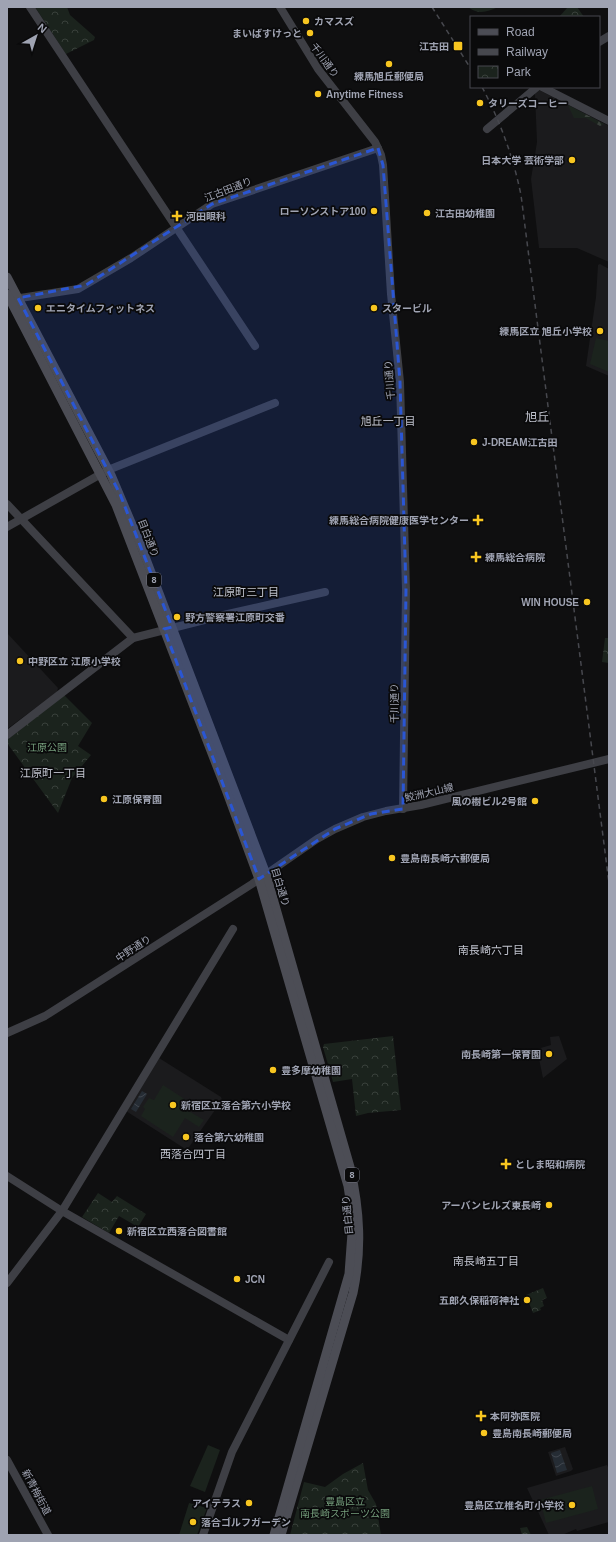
<svg xmlns="http://www.w3.org/2000/svg" width="616" height="1542" font-family="Helvetica,'Noto Sans JP',sans-serif">
  <style>
    .built { fill: #1b1b1d }
    .forest { fill: url(#forest-firs) }
    .park { fill: url(#park-crowns) }
    .pitch { fill: #1b231d }
    .water { fill: url(#water-waves) }
    .lines { fill: none; stroke-linecap: round; stroke-linejoin: round }
    .secondary { stroke: #3e3f45; stroke-width: 8 }
    .primary { stroke: #4c4d55; stroke-width: 9 }
    .rail { stroke: #47484e; stroke-width: 1.5; stroke-dasharray: 5 4; stroke-linecap: butt }
    .marked { fill: #2a56d4; fill-opacity: 0.2; stroke: #2a56d4; stroke-width: 3; stroke-dasharray: 8 5; stroke-linejoin: round }
    .poi-dot { fill: #f8c620; stroke: #0a0a0b; stroke-width: 1.5 }
    .labels { text-anchor: middle; stroke-width: 3.5; stroke-linejoin: round; paint-order: stroke }
    .shield { fill: #0a0a0b; stroke: #727580; stroke-width: 1 }
    .shield-label { font-size: 9px; font-weight: bold; fill: #9fa3b2 }
    .poi-label { font-size: 10px; font-weight: bold; fill: #9fa3b2; stroke: #0a0a0b; text-anchor: start }
    .street-label { font-size: 10px; fill: #9fa3b2; stroke: #0a0a0b }
    .park-label { font-size: 10px; fill: #759e7c; stroke: #0a0a0b }
    .neighbourhood-label { font-size: 11px; fill: #c0c3ce; stroke: #0a0a0b }
    .quarter-label { font-size: 12px; fill: #c0c3ce; stroke: #0a0a0b }
  </style>
  <defs>
    <pattern id="forest-firs" width="22" height="20" patternUnits="userSpaceOnUse"><rect width="22" height="20" fill="#1b231d"/><path d="M5 1l3.5 6h-7zM16 11l3.5 6h-7z" fill="#39403b"/></pattern>
    <pattern id="park-crowns" width="20" height="18" patternUnits="userSpaceOnUse"><rect width="20" height="18" fill="#1b231d"/><path d="M2 6a3 3 0 1 1 6 0M12 15a3 3 0 1 1 6 0" fill="none" stroke="#39403b"/></pattern>
    <pattern id="water-waves" width="16" height="10" patternUnits="userSpaceOnUse"><rect width="16" height="10" fill="#252c34"/><path d="M0 5q4-4 8 0t8 0" fill="none" stroke="#41474f"/></pattern>
  </defs>
  <rect width="100%" height="100%" fill="#0f0f10"/>
  <g class="built">
    <path d="M539 90 609 126V262L577 248H539L531 179 537 142 535 95V92Z"/>
    <path d="M600 264 609 269V376L586 366 596 297 598 265Z"/>
    <path d="M7 633 58 688 57 692 7 729Z"/>
    <path d="M559 1036 567 1059 543 1078 537 1049 551 1045 550 1037Z"/>
    <path d="M159 1058 221 1097 222 1100 187 1150 126 1111Z"/>
    <path d="M565 1447 573 1469 571 1471 556 1476 548 1452Z"/>
    <path d="M607 1465 609 1469V1522L577 1531 576 1529 562 1535H549L527 1488Z"/>
  </g>
  <g class="forest">
    <path d="M468 7H498C487 12 478 15 468 7Z"/>
    <path d="M568 105 604 124 600 126 586 118H574Z"/>
  </g>
  <g class="park">
    <path d="M35 7H67L70 15 95 37 94 40 66 54Z"/>
    <path d="M568 7H577L584 17H559Z"/>
    <path d="M605 638H609V663L602 662Z"/>
    <path d="M64 695 92 723 78 746 91 755 72 778 58 813 7 743V740Z"/>
    <path d="M393 1036 401 1110 368 1113 356 1116 352 1079 333 1082 323 1047 324 1044Z"/>
    <path d="M98 1193 112 1202 117 1196 146 1214 138 1227 119 1216 109 1233 82 1217Z"/>
    <path d="M543 1288 547 1298 542 1300 544 1306 540 1308 541 1310 533 1313 526 1295Z"/>
    <path d="M363 1463 368 1490 376 1504 381 1535H290L304 1482 325 1487 343 1474Z"/>
    <path d="M527 1527 531 1535H522L520 1528Z"/>
  </g>
  <g class="pitch">
    <path d="M596 338 609 341V372L590 364Z"/>
    <path d="M163 1085 189 1102 185 1109 204 1120 199 1127 185 1118 173 1137 141 1116 145 1109 143 1107 149 1098 154 1100Z"/>
    <path d="M208 1445 220 1450 205 1492 190 1486Z"/>
    <path d="M592 1486 598 1509 546 1523 540 1500Z"/>
    <path d="M189 1503 207 1508 197 1535H179Z"/>
  </g>
  <g class="water">
    <path d="M142 1091 147 1094 136 1112 131 1109Z"/>
    <path d="M560 1450 567 1470 557 1473 551 1453Z"/>
  </g>
  <g class="lines">
    <g class="secondary">
      <path d="M30 7 255 346"/>
      <path d="M280 7 318 69 375 142 381 155 383 165 391 294 400 382 406 590 403 809"/>
      <path d="M599 42 609 36"/>
      <path d="M542 87 609 121"/>
      <path d="M487 129 537 87"/>
      <path d="M14 299 78 289 131 258 212 204 378 148"/>
      <path d="M7 504 133 638"/>
      <path d="M7 527 108 470 275 403"/>
      <path d="M7 735 133 638 228 614 325 592"/>
      <path d="M7 1033 45 1016 252 884 317 839 335 829 363 817 386 811 421 805 609 759"/>
      <path d="M7 1176 62 1211 289 1340"/>
      <path d="M7 1283 62 1211 233 929"/>
      <path d="M7 1460 48 1535"/>
      <path d="M203 1535 232 1452 329 1262"/>
    </g>
    <g class="primary">
      <path d="M7 277 111 475 141 546 266 874 350 1167C360 1211 362 1250 353 1293L281 1535"/>
      <path d="M7 294 116 505 225 787 259 879 348 1186 353 1219 349 1274 274 1535"/>
    </g>
    <g class="rail">
      <path d="M432 7 471 69"/>
      <path d="M482 87C500 121 513 156 521 195L609 883"/>
    </g>
  </g>
  <path class="marked" d="M378 148 383 165 400 382 406 590 403 809 371 814 335 829 259 879 164 629 172 627 120 494 18 298 86 285 212 204Z"/>
  <g class="poi-dot">
    <circle cx="306" cy="21" r="4"/>
    <circle cx="310" cy="33" r="4"/>
    <rect x="453" y="41" width="10" height="10" rx="2"/>
    <circle cx="389" cy="64" r="4"/>
    <circle cx="318" cy="94" r="4"/>
    <circle cx="480" cy="103" r="4"/>
    <circle cx="572" cy="160" r="4"/>
    <circle cx="374" cy="211" r="4"/>
    <circle cx="427" cy="213" r="4"/>
    <path d="M175 210h4v4h4v4h-4v4h-4v-4h-4v-4h4z"/>
    <circle cx="38" cy="308" r="4"/>
    <circle cx="374" cy="308" r="4"/>
    <circle cx="600" cy="331" r="4"/>
    <circle cx="474" cy="442" r="4"/>
    <path d="M476 514h4v4h4v4h-4v4h-4v-4h-4v-4h4z"/>
    <path d="M474 551h4v4h4v4h-4v4h-4v-4h-4v-4h4z"/>
    <circle cx="587" cy="602" r="4"/>
    <circle cx="177" cy="617" r="4"/>
    <circle cx="20" cy="661" r="4"/>
    <circle cx="104" cy="799" r="4"/>
    <circle cx="535" cy="801" r="4"/>
    <circle cx="392" cy="858" r="4"/>
    <circle cx="549" cy="1054" r="4"/>
    <circle cx="273" cy="1070" r="4"/>
    <circle cx="173" cy="1105" r="4"/>
    <circle cx="186" cy="1137" r="4"/>
    <path d="M504 1158h4v4h4v4h-4v4h-4v-4h-4v-4h4z"/>
    <circle cx="549" cy="1205" r="4"/>
    <circle cx="119" cy="1231" r="4"/>
    <circle cx="237" cy="1279" r="4"/>
    <circle cx="527" cy="1300" r="4"/>
    <path d="M479 1410h4v4h4v4h-4v4h-4v-4h-4v-4h4z"/>
    <circle cx="484" cy="1433" r="4"/>
    <circle cx="249" cy="1503" r="4"/>
    <circle cx="572" cy="1505" r="4"/>
    <circle cx="193" cy="1522" r="4"/>
  </g>
  <g class="labels">
    <g class="shield">
      <rect x="147" y="573" width="14" height="14" rx="3"/>
      <rect x="345" y="1168" width="14" height="14" rx="3"/>
    </g>
    <g class="shield-label">
      <text x="154" y="583">8</text>
      <text x="352" y="1178">8</text>
    </g>
    <g class="poi-label">
      <text x="314" y="25">カマスズ</text>
      <text x="302" y="37" text-anchor="end">まいばすけっと</text>
      <text x="449" y="50" text-anchor="end">江古田</text>
      <text x="389" y="80" text-anchor="middle">練馬旭丘郵便局</text>
      <text x="326" y="98">Anytime Fitness</text>
      <text x="488" y="107">タリーズコーヒー</text>
      <text x="564" y="164" text-anchor="end">日本大学 芸術学部</text>
      <text x="366" y="215" text-anchor="end">ローソンストア100</text>
      <text x="435" y="217">江古田幼稚園</text>
      <text x="186" y="220">河田眼科</text>
      <text x="46" y="312">エニタイムフィットネス</text>
      <text x="382" y="312">スタービル</text>
      <text x="592" y="335" text-anchor="end">練馬区立 旭丘小学校</text>
      <text x="482" y="446">J-DREAM江古田</text>
      <text x="469" y="524" text-anchor="end">練馬総合病院健康医学センター</text>
      <text x="485" y="561">練馬総合病院</text>
      <text x="579" y="606" text-anchor="end">WIN HOUSE</text>
      <text x="185" y="621">野方警察署江原町交番</text>
      <text x="28" y="665">中野区立 江原小学校</text>
      <text x="112" y="803">江原保育園</text>
      <text x="527" y="805" text-anchor="end">風の樹ビル2号館</text>
      <text x="400" y="862">豊島南長崎六郵便局</text>
      <text x="541" y="1058" text-anchor="end">南長崎第一保育園</text>
      <text x="281" y="1074">豊多摩幼稚園</text>
      <text x="181" y="1109">新宿区立落合第六小学校</text>
      <text x="194" y="1141">落合第六幼稚園</text>
      <text x="515" y="1168">としま昭和病院</text>
      <text x="541" y="1209" text-anchor="end">アーバンヒルズ東長崎</text>
      <text x="127" y="1235">新宿区立西落合図書館</text>
      <text x="245" y="1283">JCN</text>
      <text x="519" y="1304" text-anchor="end">五郎久保稲荷神社</text>
      <text x="490" y="1420">本阿弥医院</text>
      <text x="492" y="1437">豊島南長崎郵便局</text>
      <text x="241" y="1507" text-anchor="end">アイテラス</text>
      <text x="564" y="1509" text-anchor="end">豊島区立椎名町小学校</text>
      <text x="201" y="1526">落合ゴルフガーデン</text>
    </g>
    <g class="street-label">
      <text transform="translate(325 60) rotate(54)" y="4">千川通り</text>
      <text transform="translate(228 189) rotate(-21)" y="4">江古田通り</text>
      <text transform="translate(389 380) rotate(-94)" y="4">千川通り</text>
      <text transform="translate(149 538) rotate(69)" y="4">目白通り</text>
      <text transform="translate(394 703) rotate(-90)" y="4">千川通り</text>
      <text transform="translate(429 792) rotate(-13)" y="4">鮫洲大山線</text>
      <text transform="translate(281 887) rotate(73)" y="4">目白通り</text>
      <text transform="translate(133 948) rotate(-33)" y="4">中野通り</text>
      <text transform="translate(347 1215) rotate(-95)" y="4">目白通り</text>
      <text transform="translate(37 1492) rotate(62)" y="4">新青梅街道</text>
    </g>
    <g class="park-label">
      <text x="47" y="751">江原公園</text>
      <text x="345" y="1505">豊島区立<tspan x="345" dy="12">南長崎スポーツ公園</tspan></text>
    </g>
    <g class="neighbourhood-label">
      <text x="388" y="425">旭丘一丁目</text>
      <text x="246" y="596">江原町三丁目</text>
      <text x="53" y="777">江原町一丁目</text>
      <text x="491" y="954">南長崎六丁目</text>
      <text x="193" y="1158">西落合四丁目</text>
      <text x="486" y="1265">南長崎五丁目</text>
    </g>
    <g class="quarter-label">
      <text x="537" y="421">旭丘</text>
    </g>
  </g>
  <rect width="616" height="1542" fill="none" stroke="#9fa3b2" stroke-width="16"/>
  <rect x="470" y="16" width="130" height="72" fill="#0a0a0b" stroke="#46474e"/>
  <rect x="478" y="29" width="20" height="6" fill="#4c4d55" stroke="#46474e"/>
  <text x="506" y="36" font-size="12" fill="#9fa3b2">Road</text>
  <rect x="478" y="49" width="20" height="6" fill="#47484e" stroke="#46474e"/>
  <text x="506" y="56" font-size="12" fill="#9fa3b2">Railway</text>
  <rect x="478" y="66" width="20" height="12" fill="url(#park-crowns)" stroke="#46474e"/>
  <text x="506" y="76" font-size="12" fill="#9fa3b2">Park</text>
  <g transform="translate(36 36) rotate(39)" stroke="#0a0a0b" stroke-width="3" paint-order="stroke">
  <path d="M0-3L7 15L0 10L-7 15Z" fill="#9fa3b2"/>
  <text y="-6" font-size="11" font-weight="bold" text-anchor="middle" fill="#9fa3b2">N</text>
  </g>
</svg>
